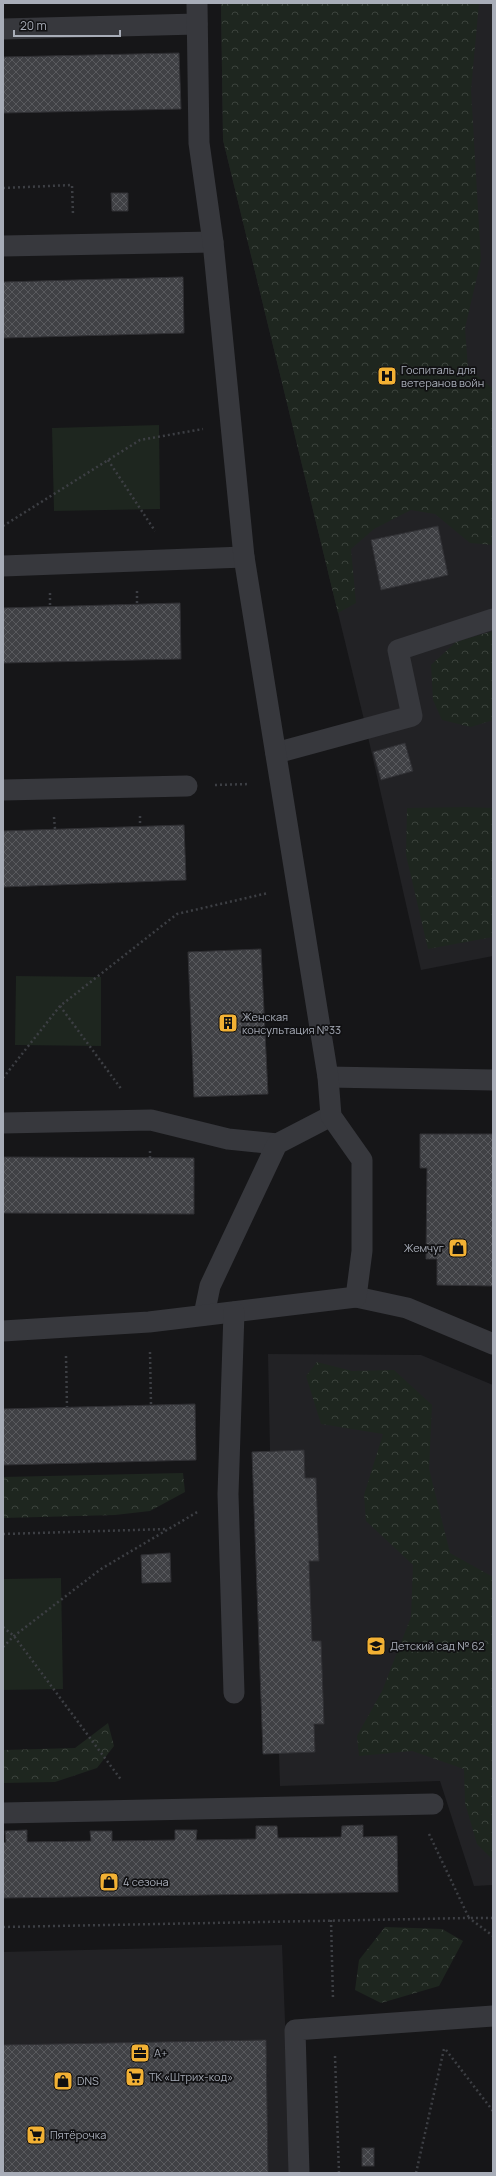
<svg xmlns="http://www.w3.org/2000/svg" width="496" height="2176" font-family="Manrope,sans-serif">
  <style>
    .built { fill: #222225 }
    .green { fill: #1e261f }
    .forest { fill: url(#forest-crowns) }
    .building { fill: url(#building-cross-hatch); stroke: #303034 }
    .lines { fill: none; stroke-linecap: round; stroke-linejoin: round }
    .path { stroke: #3d3f44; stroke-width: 2.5; stroke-dasharray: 2 3; stroke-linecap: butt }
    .service { stroke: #37383d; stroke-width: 21 }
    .labels { text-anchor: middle; stroke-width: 3.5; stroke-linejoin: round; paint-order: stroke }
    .poi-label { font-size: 11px; fill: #a8adb8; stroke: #111113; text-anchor: start }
  </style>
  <defs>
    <pattern id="forest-crowns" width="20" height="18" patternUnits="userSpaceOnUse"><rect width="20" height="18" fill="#1e261f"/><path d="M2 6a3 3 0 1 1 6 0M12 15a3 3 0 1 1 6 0" fill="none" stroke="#3c433d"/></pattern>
    <pattern id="building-cross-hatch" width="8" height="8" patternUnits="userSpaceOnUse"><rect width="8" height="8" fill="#404145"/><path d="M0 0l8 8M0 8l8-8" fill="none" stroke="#595a5e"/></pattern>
  </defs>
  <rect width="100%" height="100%" fill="#161618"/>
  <g class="built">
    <path d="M221 3H493V956L421 970 366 728 223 140Z"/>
    <path d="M268 1354 421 1355 493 1385V1885L474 1886 440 1781 280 1786 279 1753 263 1754 252 1452 270 1451Z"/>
    <path d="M282 1945 291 2173H3V1952Z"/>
  </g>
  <g class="green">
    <path d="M159 425 160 509 54 511 52 428Z"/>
    <path d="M16 976 101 977V1046L15 1045Z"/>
    <path d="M61 1578 63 1689 3 1690V1579Z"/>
  </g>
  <g class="forest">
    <path d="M221 3H479L471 90 481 260 465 328 468 368 493 389V545L470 543 435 514 411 510 374 529 351 549 356 603 338 613 223 140Z"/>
    <path d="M493 631V720L471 727 442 720 433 700 431 665 456 642Z"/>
    <path d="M466 807 493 808V937L428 949 406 855 407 808Z"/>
    <path d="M317 1362 352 1371 394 1370 432 1405 429 1469 450 1553 493 1577V1860L477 1844 465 1803 464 1769 412 1751 359 1756 357 1736 382 1691 411 1617 413 1565 366 1521 364 1495 383 1434 321 1424 306 1376Z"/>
    <path d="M183 1473 185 1492 150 1511 115 1515 3 1518V1477Z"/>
    <path d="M108 1723 114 1746 97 1768 55 1782 3 1783V1750L75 1748Z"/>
    <path d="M385 1927 442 1929 463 1941 439 1986 381 2003 355 1990 359 1960Z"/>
  </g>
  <g class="building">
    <path d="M179 53 181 109 3 113V57Z"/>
    <path d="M111 193H128V211H112Z"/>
    <path d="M183 277 184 333 3 338V282Z"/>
    <path d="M438 526 448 575 381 590 371 540Z"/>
    <path d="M180 603 181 659 3 663V608Z"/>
    <path d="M405 743 413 771 381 780 373 752Z"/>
    <path d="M184 825 186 880 3 887V831Z"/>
    <path d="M261 949 268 1094 194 1097 188 952Z"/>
    <path d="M420 1134H493V1286L437 1285V1259H426L427 1168H420Z"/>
    <path d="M3 1157 194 1158V1214L3 1213Z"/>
    <path d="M195 1404 196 1460 3 1465V1409Z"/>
    <path d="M304 1450 305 1478H316L319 1561H309L312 1641H321L324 1724H314L315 1752 263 1754 252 1452Z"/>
    <path d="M170 1553 171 1582 142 1583 141 1555Z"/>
    <path d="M363 1825V1837L397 1836 398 1892 3 1898V1843L6 1842 5 1831 27 1830V1842L91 1841 90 1831H112V1841L175 1840V1830H197L196 1840 256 1839V1826H277L278 1838 341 1837 342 1826Z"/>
    <path d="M266 2040 268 2173H4L3 2045Z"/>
    <rect x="362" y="2148" width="12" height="18"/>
  </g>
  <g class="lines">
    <g class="path">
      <path d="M3 188 72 185 73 215"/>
      <path d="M108 460 155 531"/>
      <path d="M3 526 140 440 203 429"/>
      <path d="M137 591V604"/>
      <path d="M50 593V607"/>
      <path d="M215 785 250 784"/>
      <path d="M140 816V826"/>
      <path d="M54 817 55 829"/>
      <path d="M60 1006 122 1090"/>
      <path d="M3 1078 60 1006 177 914 268 893"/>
      <path d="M150 1158V1150"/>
      <path d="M150 1352 151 1405"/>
      <path d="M66 1356 67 1407"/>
      <path d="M3 1534 168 1529"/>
      <path d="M3 1627 14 1636 122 1781"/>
      <path d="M3 1647 14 1636 101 1569 199 1511"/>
      <path d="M429 1834 469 1918H493"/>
      <path d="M331 1920 333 1999"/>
      <path d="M3 1927 469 1918 493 1936"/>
      <path d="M446 2050 493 2111"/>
      <path d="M335 2056 339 2173"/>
      <path d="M416 2173 444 2049"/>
    </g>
    <g class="service">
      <path d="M3 29 197 24"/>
      <path d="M3 246 213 242"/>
      <path d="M3 566 244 557"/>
      <path d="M276 753 412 716 398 650 493 619"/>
      <path d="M3 790 187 786"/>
      <path d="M328 1077 493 1080"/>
      <path d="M3 1123 151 1120 228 1139 277 1144"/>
      <path d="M356 1297 407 1308 493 1344"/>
      <path d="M204 1315 210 1286 277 1144 331 1116"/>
      <path d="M3 1331 149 1322 356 1297 362 1251V1160L331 1116 328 1077 244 557 213 242 199 143 197 3"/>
      <path d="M234 1693 228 1494 234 1312"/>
      <path d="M3 1813 433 1804"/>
      <path d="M299 2173 295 2030 493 2016"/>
    </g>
  </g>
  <defs>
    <symbol id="hospital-square" viewBox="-11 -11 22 22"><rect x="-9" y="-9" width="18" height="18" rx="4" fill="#f2b134" stroke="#111113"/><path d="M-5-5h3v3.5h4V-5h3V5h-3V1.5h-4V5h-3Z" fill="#111"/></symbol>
    <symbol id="building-square" viewBox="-11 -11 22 22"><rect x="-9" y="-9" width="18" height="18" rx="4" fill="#f2b134" stroke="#111113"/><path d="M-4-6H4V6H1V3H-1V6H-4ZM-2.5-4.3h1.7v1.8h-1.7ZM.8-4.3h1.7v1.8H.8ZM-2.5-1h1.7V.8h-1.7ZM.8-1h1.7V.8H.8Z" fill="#111"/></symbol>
    <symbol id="shop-square" viewBox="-11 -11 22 22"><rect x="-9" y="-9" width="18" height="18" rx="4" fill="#f2b134" stroke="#111113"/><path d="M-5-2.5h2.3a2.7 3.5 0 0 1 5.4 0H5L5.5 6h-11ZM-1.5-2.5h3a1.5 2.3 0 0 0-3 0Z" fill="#111"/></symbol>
    <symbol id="school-square" viewBox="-11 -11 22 22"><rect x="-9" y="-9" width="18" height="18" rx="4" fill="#f2b134" stroke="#111113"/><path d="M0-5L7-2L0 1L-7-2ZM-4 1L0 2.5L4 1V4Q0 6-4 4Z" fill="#111"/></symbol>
    <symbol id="office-square" viewBox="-11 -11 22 22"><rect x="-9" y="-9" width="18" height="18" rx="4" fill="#f2b134" stroke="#111113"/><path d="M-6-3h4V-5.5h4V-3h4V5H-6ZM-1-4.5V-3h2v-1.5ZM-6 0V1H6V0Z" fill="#111"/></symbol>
    <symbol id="supermarket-square" viewBox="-11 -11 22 22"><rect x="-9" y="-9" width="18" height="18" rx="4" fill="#f2b134" stroke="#111113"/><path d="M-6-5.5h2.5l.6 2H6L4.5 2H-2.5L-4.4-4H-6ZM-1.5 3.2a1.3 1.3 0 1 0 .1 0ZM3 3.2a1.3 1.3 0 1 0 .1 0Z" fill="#111"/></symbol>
  </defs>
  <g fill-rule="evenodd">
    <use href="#hospital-square" x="376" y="365" width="22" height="22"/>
    <use href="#building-square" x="217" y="1012" width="22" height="22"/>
    <use href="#shop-square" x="447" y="1237" width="22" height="22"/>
    <use href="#school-square" x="365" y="1635" width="22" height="22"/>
    <use href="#shop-square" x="98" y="1871" width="22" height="22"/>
    <use href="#office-square" x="129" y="2042" width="22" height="22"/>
    <use href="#supermarket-square" x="124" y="2066" width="22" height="22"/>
    <use href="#shop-square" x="52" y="2070" width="22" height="22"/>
    <use href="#supermarket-square" x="25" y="2124" width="22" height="22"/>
  </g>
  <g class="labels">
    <g class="poi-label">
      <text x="401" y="374">Госпиталь для<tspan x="401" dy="13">ветеранов войн</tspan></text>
      <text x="242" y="1021">Женская<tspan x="242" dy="13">консультация №33</tspan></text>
      <text x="444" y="1252" text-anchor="end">Жемчуг</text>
      <text x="390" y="1650">Детский сад № 62</text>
      <text x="123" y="1886">4 сезона</text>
      <text x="154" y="2057">А+</text>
      <text x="149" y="2081">ТК «Штрих-код»</text>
      <text x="77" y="2085">DNS</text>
      <text x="50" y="2139">Пятёрочка</text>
    </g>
  </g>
  <rect width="496" height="2176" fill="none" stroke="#a8adb8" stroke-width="8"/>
  <path d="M14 30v6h106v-6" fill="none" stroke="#a8adb8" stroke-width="2"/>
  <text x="20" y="30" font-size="12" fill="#a8adb8" stroke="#111113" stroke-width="3" paint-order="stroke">20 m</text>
</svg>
